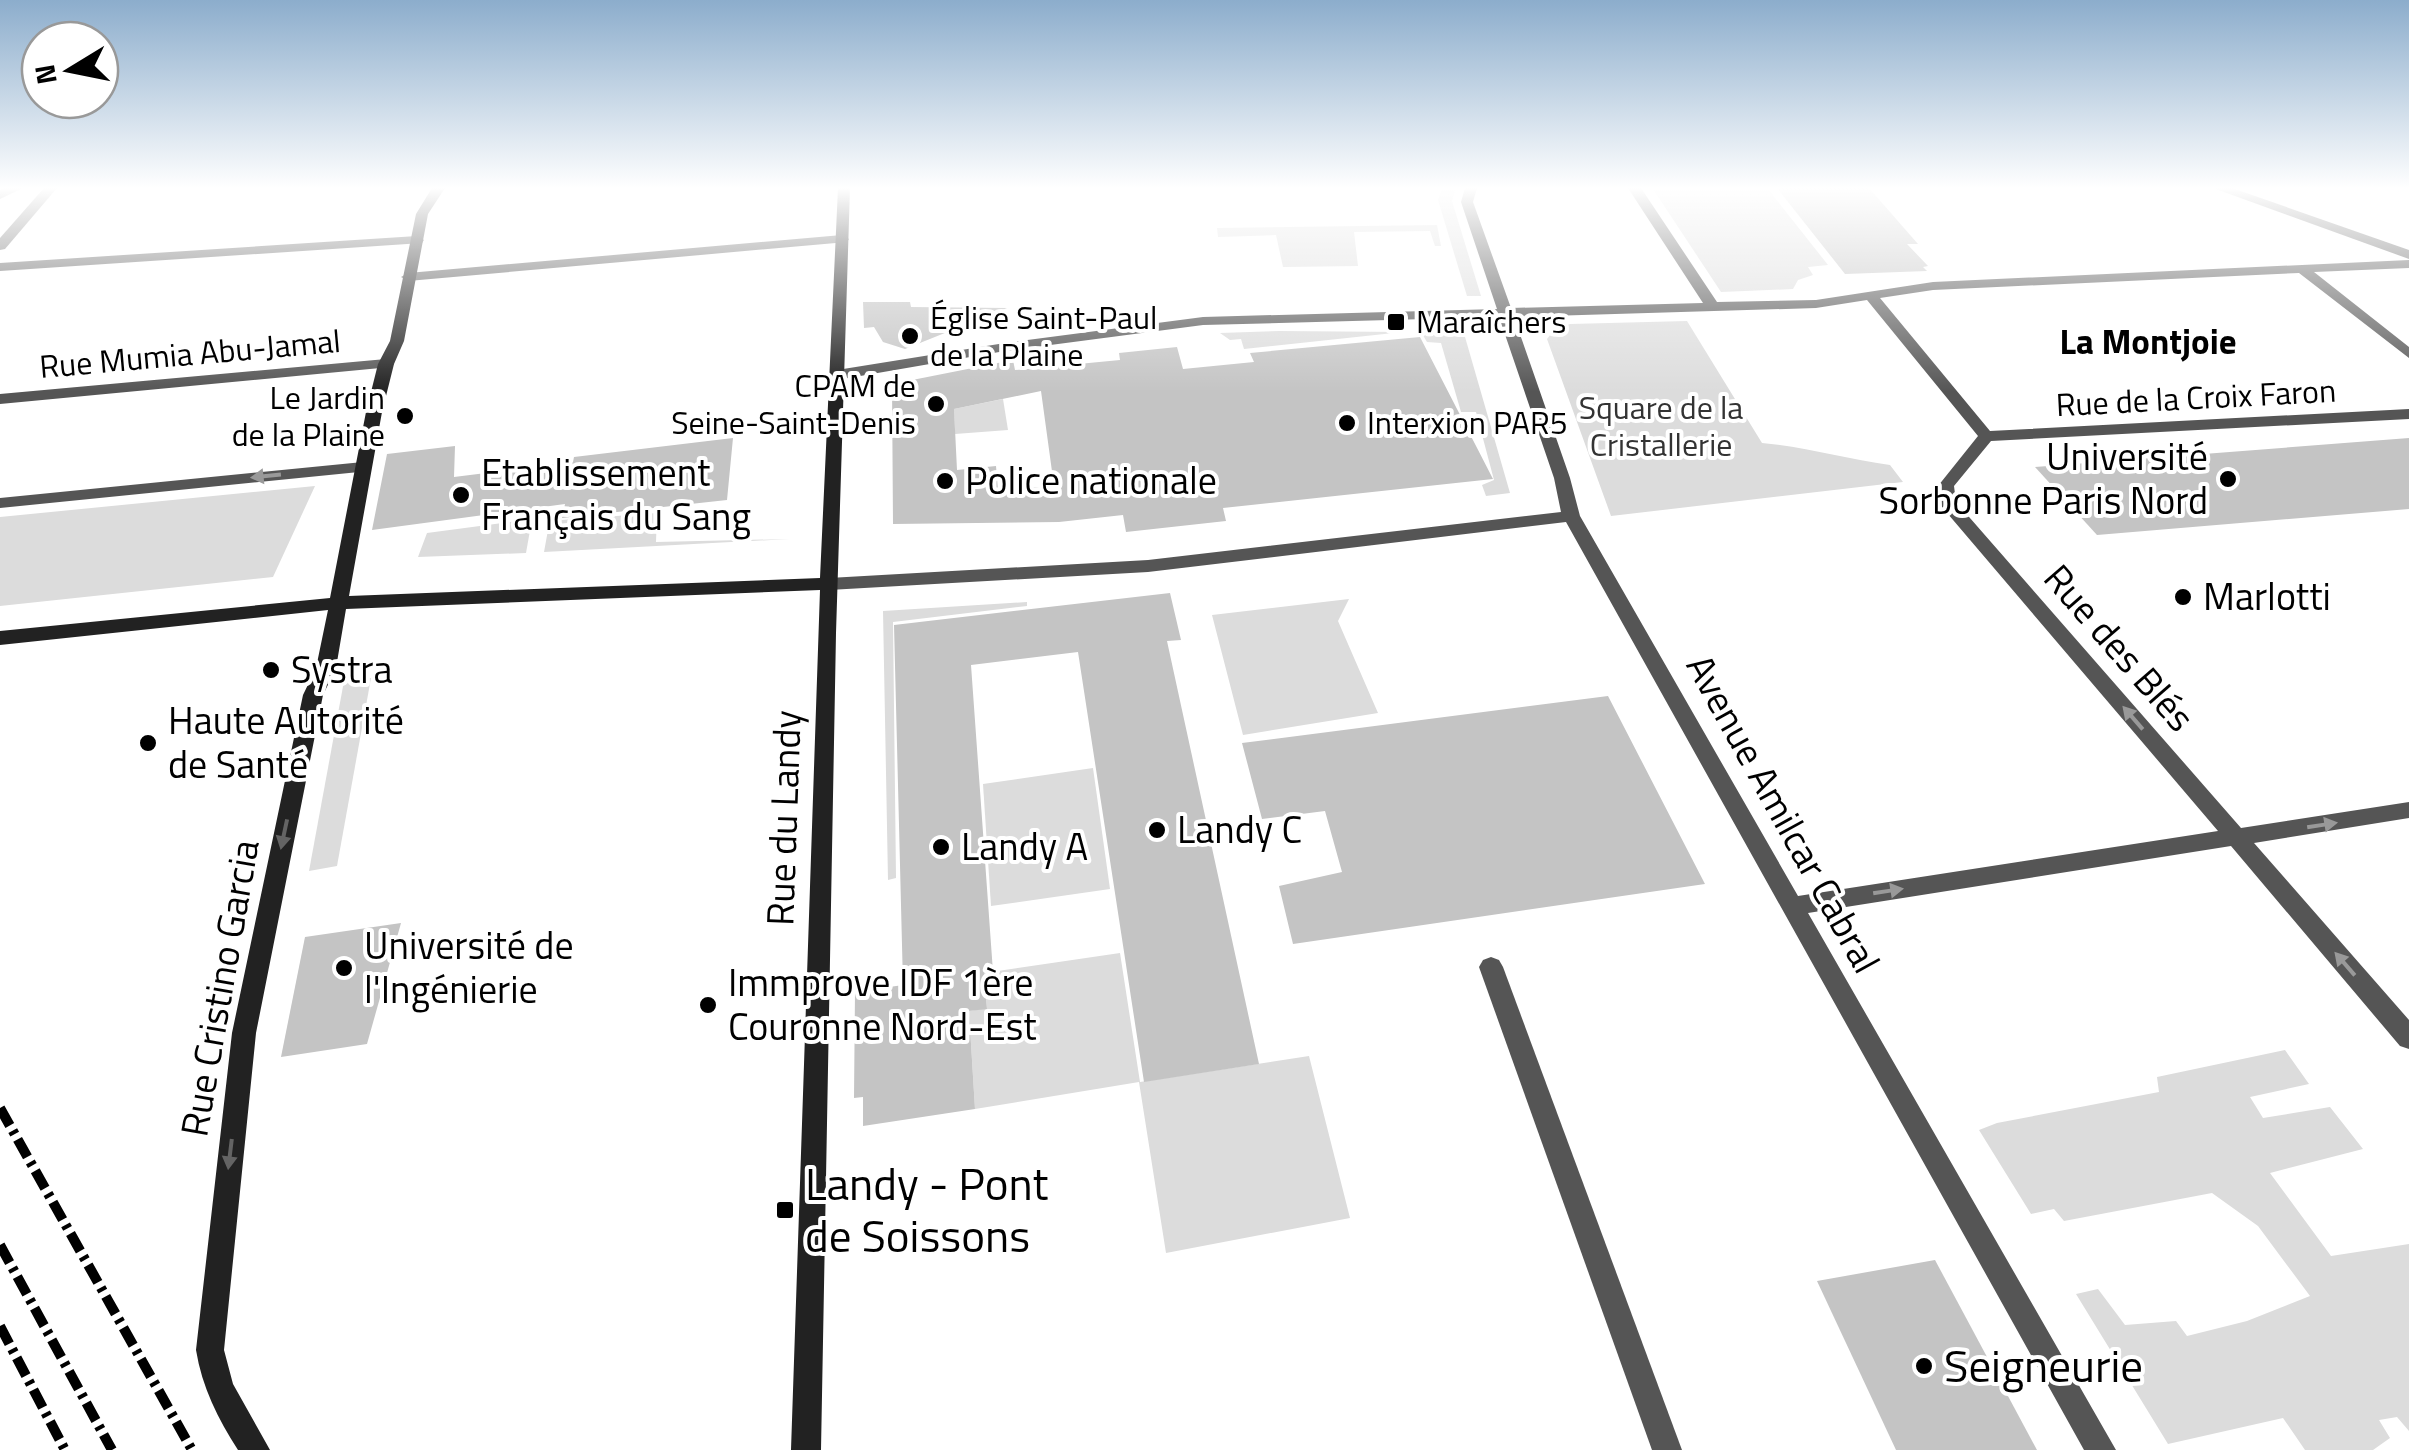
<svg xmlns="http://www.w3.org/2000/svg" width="2409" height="1450" font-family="'Titillium Web',sans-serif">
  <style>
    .green { fill: #dcdcdc }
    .building { fill: #c4c4c4; fill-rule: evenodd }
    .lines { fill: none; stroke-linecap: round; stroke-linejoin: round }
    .street { fill: #555; fill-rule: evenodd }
    .secondary { fill: #222; fill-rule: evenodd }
    .rail { stroke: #000; stroke-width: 10; stroke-dasharray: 20 6 4 6; stroke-linecap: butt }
    .oneway { fill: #999 }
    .oneway2 { fill: #646464 }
    .poi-dot { fill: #000; stroke: #fff; stroke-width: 4 }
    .labels { text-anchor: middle; stroke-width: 8; stroke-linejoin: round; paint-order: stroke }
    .far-poi-label { font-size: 32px; fill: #000; stroke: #fff; text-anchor: start }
    .far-street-label { font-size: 32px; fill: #000; stroke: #fff }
    .far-park-label { font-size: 32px; fill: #333; stroke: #fff }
    .far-quarter-label { font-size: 35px; font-weight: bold; fill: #000; stroke: #fff }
    .poi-label { font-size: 38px; fill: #000; stroke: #fff; text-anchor: start }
    .street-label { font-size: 38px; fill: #000; stroke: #fff }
    .near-poi-label { font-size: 45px; fill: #000; stroke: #fff; text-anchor: start }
  </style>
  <rect width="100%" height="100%" fill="#fff"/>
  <g class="green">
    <path d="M1442 189H1455L1452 201 1481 296H1467L1438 200Z"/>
    <path d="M1653 189H1768L1828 265 1808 267 1813 275 1798 280 1793 289 1721 292Z"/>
    <path d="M1437 225 1441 246H1435L1430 231 1354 232 1358 266 1283 267 1276 235 1218 237 1217 228Z"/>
    <path d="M1687 321 1762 443C1805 447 1846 459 1890 465L1903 482 1611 516 1547 339 1554 330 1570 324Z"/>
    <path d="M1463 330 1510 493 1486 496 1482 485 1494 480 1476 412H1461L1441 343 1427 342 1421 332Z"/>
    <path d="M1279 331 1403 332 1244 349 1241 339 1230 340 1220 333Z"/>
    <path d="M1003 399 1008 430 955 434 954 409Z"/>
    <path d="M315 486 273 577 0 606V517Z"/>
    <path d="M541 511 562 520 657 513 656 542 790 539 544 552 550 519 537 513Z"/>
    <path d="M532 519 526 553 418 557 427 533Z"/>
    <path d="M1349 599 1338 621 1378 713 1243 735 1212 615Z"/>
    <path d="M1027 602V606L893 622 896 878 888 880 883 611Z"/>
    <path d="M371 678 337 866 309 871 344 681Z"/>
    <path d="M1093 768 1110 889 991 906 983 784Z"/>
    <path d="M1120 953 1140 1082 1309 1056 1350 1218 1166 1253 1139 1082 975 1109 969 1011 987 1008 984 973Z"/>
    <path d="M2285 1050 2309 1084 2250 1097 2263 1118 2330 1107 2363 1149 2270 1173 2331 1256 2409 1244V1431L2397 1417 2379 1420 2390 1438 2373 1450H2305L2283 1418 2168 1444 2076 1294 2098 1289 2125 1325 2176 1321 2187 1336 2247 1321 2310 1296 2258 1226 2212 1193 2064 1221 2054 1209 2031 1214 1979 1130 1997 1123 2159 1092 2157 1077Z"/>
  </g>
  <g class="building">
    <path d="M1777 188H1869L1918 244H1907L1928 266 1923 267 1927 271 1845 274Z"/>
    <path d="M863 302H910L911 307 1007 308 905 349 883 342 874 327 864 328Z"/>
    <path d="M1420 337 1493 479 1223 508 1226 521 1126 532 1123 515 1059 522 893 524 892 384 1013 360 1015 370 1120 360 1119 353 1177 347 1183 369 1254 362 1250 353ZM1041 391 1054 486 998 490 996 466 957 470 954 409Z"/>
    <path d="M733 438 727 500 562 518 565 504 372 530 387 454 455 446 454 477 573 462 574 457Z"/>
    <path d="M2409 438V509L2097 535 2035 467Z"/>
    <path d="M1170 593 1181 640 1167 641 1259 1064 1144 1082 1078 652 971 665 993 972 984 973 987 1009 969 1011 975 1109 863 1126V1097L854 1098 855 992 903 985 894 625Z"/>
    <path d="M1608 696 1705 884 1293 944 1279 886 1342 872 1325 811 1262 819 1242 743Z"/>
    <path d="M401 923 367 1044 281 1057 305 937Z"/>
    <path d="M1935 1260 2037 1450H1896L1817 1281Z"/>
  </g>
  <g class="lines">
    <g class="street">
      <path d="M5 188H23L0 199V190Z"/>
      <path d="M44 188H57L5 249 0 250V238Z"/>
      <path d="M1465 188H1477L1473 202 1511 308 1703 303 1628 188H1641L1717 302 1816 300 1933 282 2409 260V268L2314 272 2409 347V358L2299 273 1933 290 1880 298 1990 431 2409 409V419L1991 441 1954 486 1956 502 2241 828 2409 802V818L2254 843 2409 1020V1049L2400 1046 2231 846 1808 913 2116 1450H2084L1566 522 1148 572 829 590 820 584 829 578 1148 560 1561 512 1554 478 1499 317 1203 325 1005 351 837 380 829 375 837 370 1005 343 1203 317 1497 309 1461 202ZM1867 300 1978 436 1938 486 1942 507 2218 831 1798 896 1580 516 1570 478 1514 317 1816 308Z"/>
      <path d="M2213 188H2232L2409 250V259Z"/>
      <path d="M842 235 849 239 847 242 408 281 401 277 408 273Z"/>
      <path d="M417 236 424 240 422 243 0 271V263Z"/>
      <path d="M386 359 394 364 391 367 0 404V394Z"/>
      <path d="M363 462 369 463V471L0 508V498Z"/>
      <path d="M1491 957 1499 960 1503 967 1682 1450H1652L1479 967 1483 960Z"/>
    </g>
    <path class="secondary" d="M432 188H445L428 214 404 341 394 364 382 412 349 596 820 578 838 188H850L836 633 821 1450H791L820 590 346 609 336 668 323 695 256 1033 224 1350 233 1384 270 1450H238C218 1419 202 1387 196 1350L232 1033 303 695 316 668 328 610 0 645V631L330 598 366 412 378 364 390 341 416 214Z"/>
    <g class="rail">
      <path d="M0 1108 192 1450"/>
      <path d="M0 1245 112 1450"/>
      <path d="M0 1326 65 1450"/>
    </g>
  </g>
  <defs><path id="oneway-solid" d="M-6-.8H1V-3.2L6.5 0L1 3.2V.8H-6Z" transform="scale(2.5)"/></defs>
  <g class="oneway">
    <use href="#oneway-solid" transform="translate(266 476) rotate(174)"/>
    <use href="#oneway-solid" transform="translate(2133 718) rotate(-131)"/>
    <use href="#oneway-solid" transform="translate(2322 825) rotate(-9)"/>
    <use href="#oneway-solid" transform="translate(1888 891) rotate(-9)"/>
    <use href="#oneway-solid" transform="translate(2345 964) rotate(-131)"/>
  </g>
  <g class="oneway2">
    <use href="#oneway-solid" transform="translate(284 834) rotate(102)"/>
    <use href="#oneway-solid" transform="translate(230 1154) rotate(97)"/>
  </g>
  <linearGradient id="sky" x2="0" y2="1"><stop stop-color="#8cadcc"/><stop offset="0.48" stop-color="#fff"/><stop offset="1" stop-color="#fff" stop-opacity="0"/></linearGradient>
  <rect width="2409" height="392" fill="url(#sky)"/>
  <g class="poi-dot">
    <rect x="1386" y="312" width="20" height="20" rx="5"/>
    <circle cx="910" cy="336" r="10"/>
    <circle cx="936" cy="404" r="10"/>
    <circle cx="405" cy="416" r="10"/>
    <circle cx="1347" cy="423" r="10"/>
    <circle cx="2228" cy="479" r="10"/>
    <circle cx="945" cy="481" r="10"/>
    <circle cx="461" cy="495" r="10"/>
    <circle cx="2183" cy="597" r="10"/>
    <circle cx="271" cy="670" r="10"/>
    <circle cx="148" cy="743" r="10"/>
    <circle cx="1157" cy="830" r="10"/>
    <circle cx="941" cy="847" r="10"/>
    <circle cx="344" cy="968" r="10"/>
    <circle cx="708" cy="1005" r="10"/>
    <rect x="775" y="1200" width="20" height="20" rx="5"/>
    <circle cx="1924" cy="1366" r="10"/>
  </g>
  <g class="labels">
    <g class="far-poi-label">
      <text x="930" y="329">Église Saint-Paul<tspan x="930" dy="37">de la Plaine</tspan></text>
      <text x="1416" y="333">Maraîchers</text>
      <text x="916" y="397" text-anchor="end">CPAM de<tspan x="916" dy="37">Seine-Saint-Denis</tspan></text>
      <text x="385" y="409" text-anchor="end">Le Jardin<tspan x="385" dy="37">de la Plaine</tspan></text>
      <text x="1367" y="434">Interxion PAR5</text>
    </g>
    <g class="far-street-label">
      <text transform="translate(190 354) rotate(-5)" y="11">Rue Mumia Abu-Jamal</text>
      <text transform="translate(2196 398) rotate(-3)" y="11">Rue de la Croix Faron</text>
    </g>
    <g class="far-park-label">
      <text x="1661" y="419">Square de la<tspan x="1661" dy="37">Cristallerie</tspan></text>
    </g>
    <g class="far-quarter-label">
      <text x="2148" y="354">La Montjoie</text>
    </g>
    <g class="poi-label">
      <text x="2208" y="470" text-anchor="end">Université<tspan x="2208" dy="44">Sorbonne Paris Nord</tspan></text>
      <text x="481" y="486">Etablissement<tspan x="481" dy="44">Français du Sang</tspan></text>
      <text x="965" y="494">Police nationale</text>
      <text x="2203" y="610">Marlotti</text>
      <text x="291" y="683">Systra</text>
      <text x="168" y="734">Haute Autorité<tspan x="168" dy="44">de Santé</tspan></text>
      <text x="1177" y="843">Landy C</text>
      <text x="961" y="860">Landy A</text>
      <text x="364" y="959">Université de<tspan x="364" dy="44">l'Ingénierie</tspan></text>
      <text x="728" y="996">Immprove IDF 1ère<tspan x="728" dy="44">Couronne Nord-Est</tspan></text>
    </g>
    <g class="street-label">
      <text transform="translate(2119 648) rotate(49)" y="13">Rue des Blés</text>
      <text transform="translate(1783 814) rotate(61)" y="13">Avenue Amilcar Cabral</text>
      <text transform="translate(784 818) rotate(-88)" y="13">Rue du Landy</text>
      <text transform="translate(220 988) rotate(-80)" y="13">Rue Cristino Garcia</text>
    </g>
    <g class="near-poi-label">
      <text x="805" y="1200">Landy - Pont<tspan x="805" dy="52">de Soissons</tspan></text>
      <text x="1944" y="1382">Seigneurie</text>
    </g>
  </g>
  <g transform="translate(70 70) rotate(260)"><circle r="48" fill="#ffffff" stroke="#999999" stroke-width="2.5"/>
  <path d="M0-8L18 38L0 25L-18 38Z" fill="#000000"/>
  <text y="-15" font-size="28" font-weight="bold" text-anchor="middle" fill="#000000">N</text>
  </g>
</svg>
